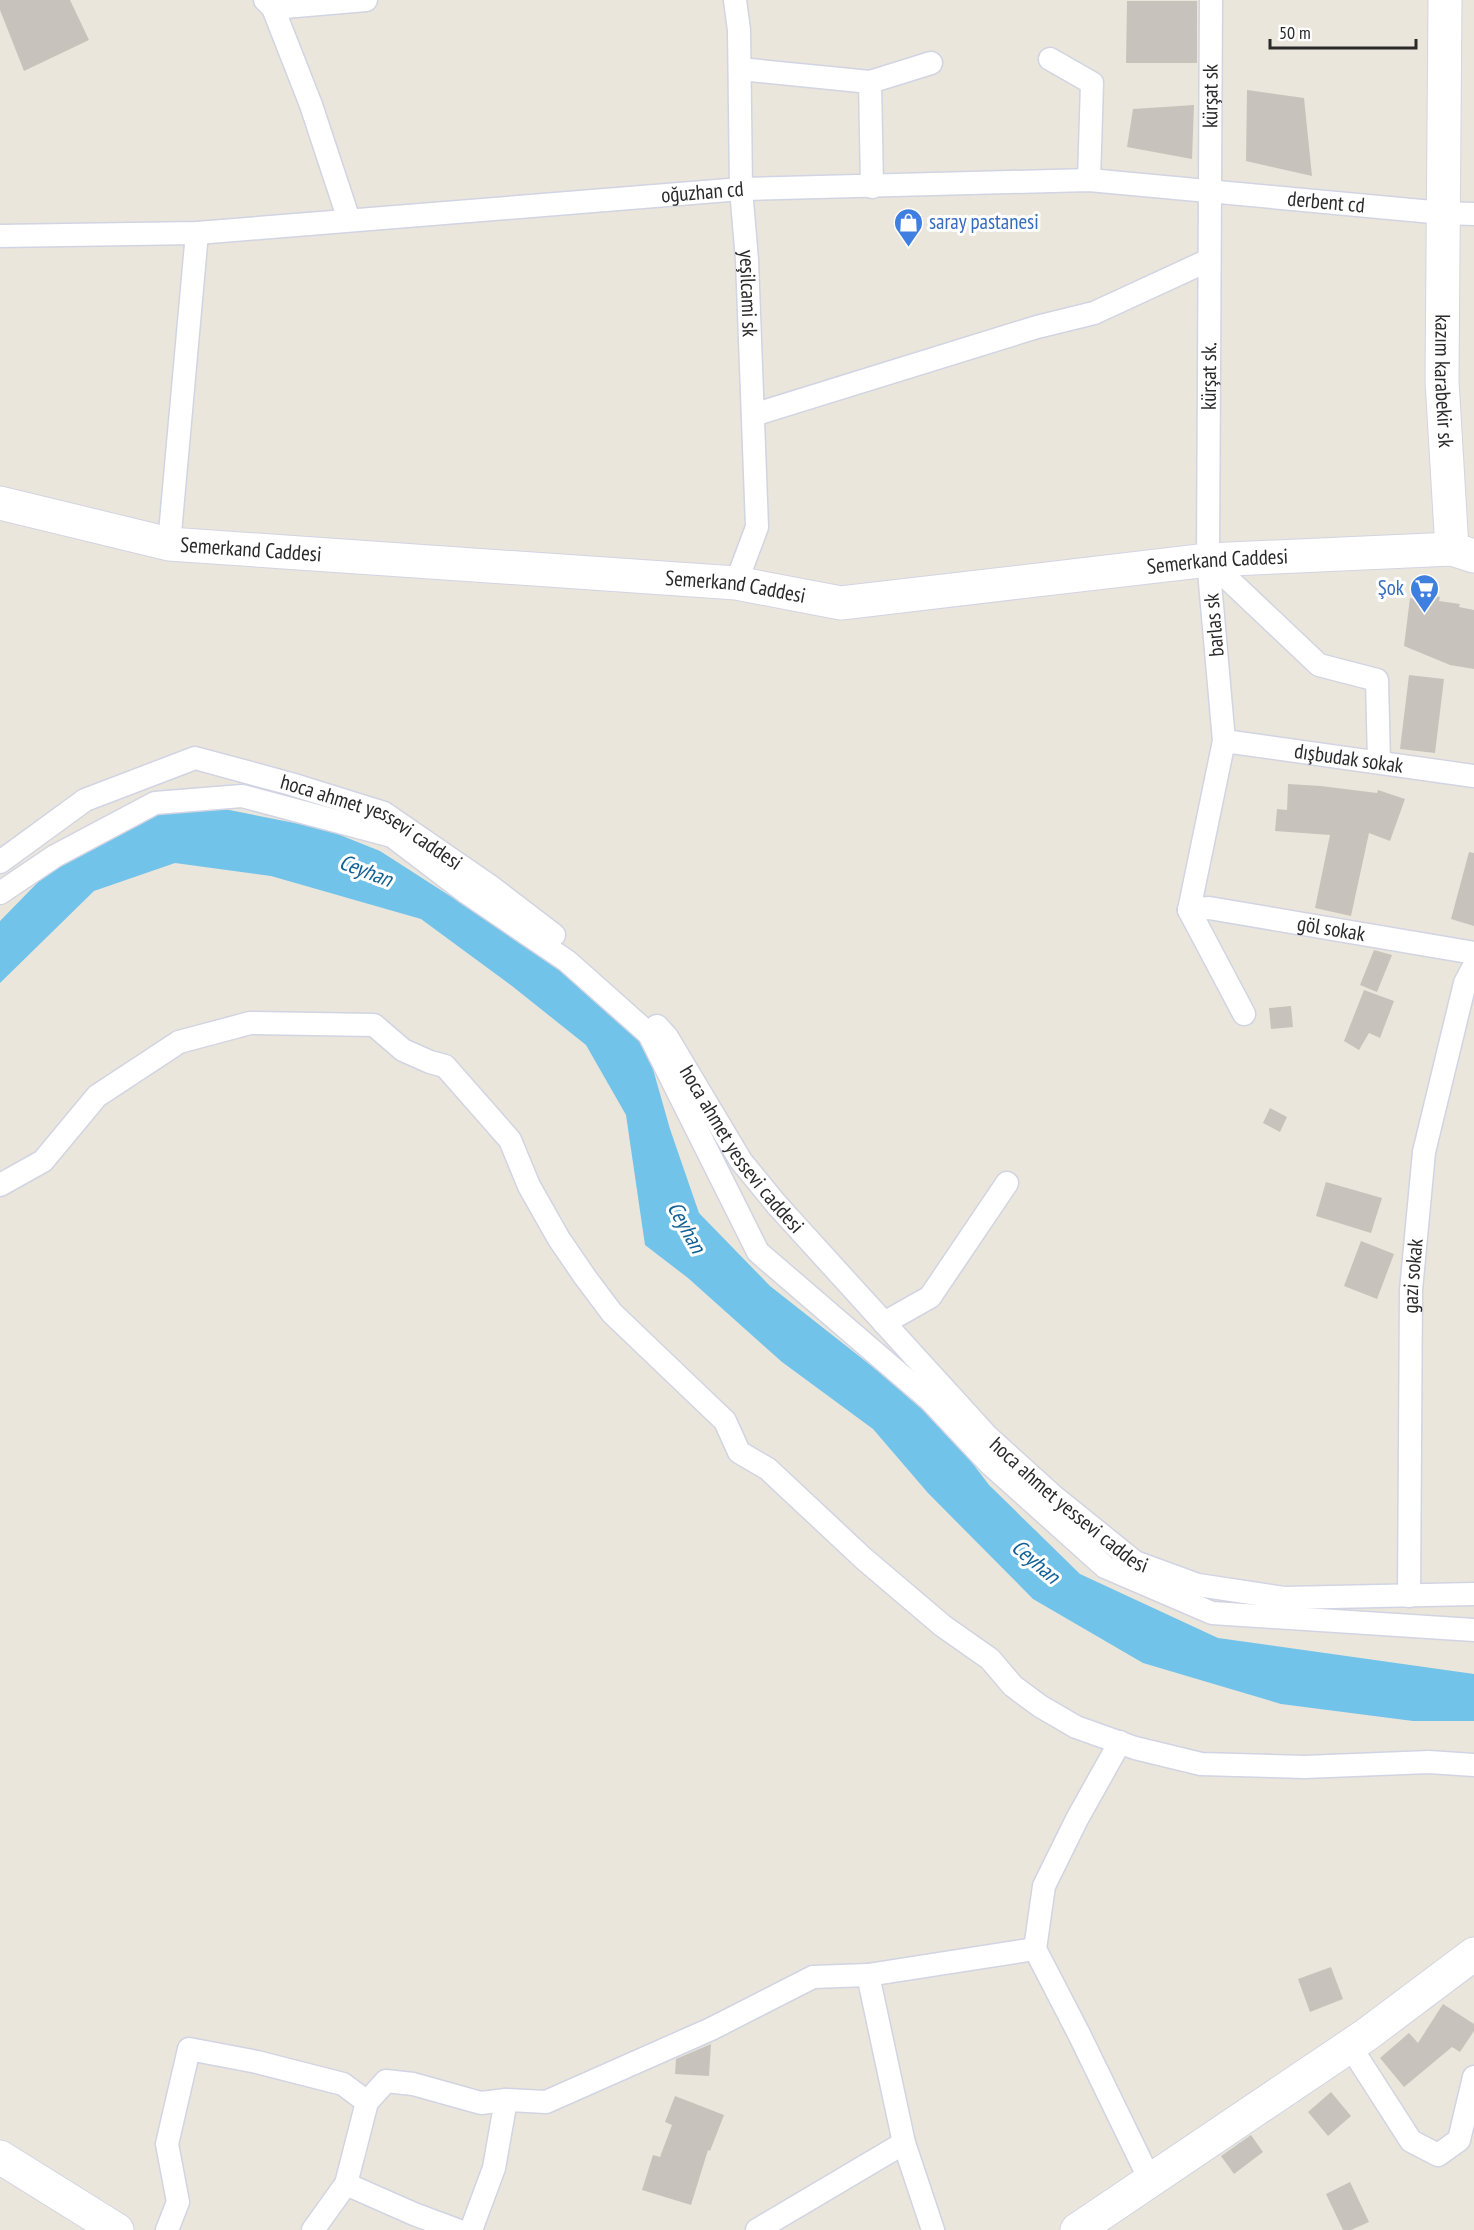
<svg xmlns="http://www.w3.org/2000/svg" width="1474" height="2230" font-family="'PT Sans Narrow',sans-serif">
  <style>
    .water { fill: #72c3ea }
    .building { fill: #c7c2bc }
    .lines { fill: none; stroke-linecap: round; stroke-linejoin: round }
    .street-casing { stroke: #d1d4e2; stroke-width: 25 }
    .secondary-casing { stroke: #d1d4e2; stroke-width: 35 }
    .street { stroke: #fff; stroke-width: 22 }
    .secondary { stroke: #fff; stroke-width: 33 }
    .labels { text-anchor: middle; stroke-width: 6; stroke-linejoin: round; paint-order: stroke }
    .street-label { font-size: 21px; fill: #2a2a2a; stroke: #fff }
    .shop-label { font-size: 21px; fill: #366cbe; stroke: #fff; text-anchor: start }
    .water-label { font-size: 22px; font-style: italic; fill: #126196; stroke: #fff }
  </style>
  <rect width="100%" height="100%" fill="#ebe6dc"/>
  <path class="water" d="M194 803 325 829 380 851 573 975 645 1041 670 1129 699 1213 770 1286 939 1419 989 1485 1080 1574 1218 1638 1474 1674V1721H1413L1281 1704 1143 1663 1033 1599 928 1493 873 1429 782 1362 688 1278 645 1245 626 1115 586 1045 512 986 421 919 271 876 175 863 94 891 0 983V921L46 874 136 819Z"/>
  <g class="building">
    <path d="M0 0H70L89 40 24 71 0 10Z"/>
    <path d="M1127 1H1197V63H1126Z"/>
    <path d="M1247 90 1304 98 1312 176 1246 161Z"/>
    <path d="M1194 105 1192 159 1127 147 1133 109Z"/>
    <path d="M1425 594 1440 597 1439 601 1460 604 1459 607 1474 610V669L1450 665 1404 646 1410 598 1421 600Z"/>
    <path d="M1409 675 1444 679 1435 753 1400 749Z"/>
    <path d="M1288 784 1321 786 1377 793 1378 790 1405 799 1390 841 1369 833 1351 916 1315 908 1330 835 1275 831 1277 809 1287 810Z"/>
    <path d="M1469 852 1474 853V926L1451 919Z"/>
    <path d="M1374 950 1392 955 1377 992 1360 985Z"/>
    <path d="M1364 990 1394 1001 1380 1038 1369 1033 1359 1050 1344 1041Z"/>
    <path d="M1291 1006 1293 1027 1271 1029 1269 1008Z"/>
    <path d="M1270 1108 1287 1117 1280 1132 1263 1123Z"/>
    <path d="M1326 1182 1382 1198 1371 1233 1316 1216Z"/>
    <path d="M1361 1241 1394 1254 1377 1299 1344 1286Z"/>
    <path d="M1331 1967 1343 1999 1310 2012 1298 1979Z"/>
    <path d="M1443 2004 1474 2024V2031L1460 2052 1452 2047 1404 2087 1380 2058 1409 2033 1418 2043Z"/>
    <path d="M711 2044 709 2076 675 2074 676 2059Z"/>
    <path d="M1331 2092 1351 2116 1328 2136 1308 2112Z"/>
    <path d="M675 2096 724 2115 710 2151 708 2150 691 2205 642 2190 653 2155 660 2157 672 2125 665 2122Z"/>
    <path d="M1251 2135 1263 2152 1234 2174 1221 2156Z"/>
    <path d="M1350 2182 1369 2222 1351 2230H1343L1326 2194Z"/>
  </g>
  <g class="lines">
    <defs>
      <g id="street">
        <path d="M265 0 273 8 311 105 349 220"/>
        <path id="s1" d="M735 0 739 30 741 189 747 260 757 527 736 583"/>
        <path d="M273 8 366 0"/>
        <path d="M1050 59 1092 83 1089 180"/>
        <path d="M740 69 870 82 872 187"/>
        <path d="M870 82 931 63"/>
        <path id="s2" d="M0 236 197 233 741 189 1089 180 1443 213 1474 214"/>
        <path d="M753 415 1037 327 1094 313 1209 260"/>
        <path d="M169 544 197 233"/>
        <path id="s3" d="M1208 560 1211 0"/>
        <path id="s4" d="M1224 741 1474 776"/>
        <path id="s5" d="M0 862 85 800 195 758 291 784 384 813 490 886 554 935"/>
        <path d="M0 893 55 856 155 803 242 796 392 836 467 893 567 961 649 1034 758 1252 930 1400 989 1463 1105 1567 1212 1613 1474 1630"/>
        <path d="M1189 910 1224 741 1208 560 1319 665 1377 680 1379 762"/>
        <path id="s6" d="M1189 910 1209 908 1474 953"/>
        <path d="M1189 910 1244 1014"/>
        <path id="s7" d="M657 1026 667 1037 741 1161 777 1205 987 1436 1052 1495 1135 1562 1198 1585 1284 1598 1474 1594"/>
        <path d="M0 1185 43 1161 97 1096 179 1042 250 1023 374 1025 403 1050 430 1062 445 1066 510 1140 529 1186 559 1239 585 1277 612 1313 725 1421 739 1452 768 1469 863 1558 943 1626 990 1659 1013 1686 1040 1706 1076 1727 1135 1748 1201 1764 1305 1767 1429 1762 1474 1765"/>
        <path d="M884 1323 930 1297 1007 1183"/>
        <path id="s8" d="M1409 1596 1411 1290 1424 1152 1465 983 1474 966"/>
        <path d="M1120 1742 1077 1819 1044 1886 1035 1949 1079 2034 1150 2180"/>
        <path d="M868 1975 904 2143 933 2230"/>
        <path d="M1350 2046 1411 2141 1438 2155 1459 2140 1474 2077"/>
        <path d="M346 2184 414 2214 457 2230"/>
        <path d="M167 2230 178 2202 167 2144 189 2049 257 2062 343 2084 367 2102"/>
        <path d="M313 2230 346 2184 367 2102 386 2081 413 2084 481 2103 506 2100 546 2102 711 2029 813 1977 868 1975 1035 1949"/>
        <path d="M471 2230 494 2168 506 2100"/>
        <path d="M757 2230 904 2143"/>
      </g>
      <g id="secondary">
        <path id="s9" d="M1445 0 1442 381 1452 549"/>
        <path id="s10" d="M0 503 169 544 736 583 841 603 1208 560 1452 549 1474 556"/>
        <path d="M0 2157 117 2230"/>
        <path d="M1077 2230 1366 2035 1474 1954"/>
      </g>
    </defs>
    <use href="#street" class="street-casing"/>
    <use href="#secondary" class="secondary-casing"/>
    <use href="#street" class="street"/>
    <use href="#secondary" class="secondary"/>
  </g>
  <defs>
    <symbol id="shop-pin" viewBox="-11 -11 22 30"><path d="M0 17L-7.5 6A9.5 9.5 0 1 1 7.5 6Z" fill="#3f7fe0" stroke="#fff"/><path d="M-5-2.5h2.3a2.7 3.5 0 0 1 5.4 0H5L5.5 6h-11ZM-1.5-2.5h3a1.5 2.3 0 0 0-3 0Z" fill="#fff"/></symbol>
    <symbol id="supermarket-pin" viewBox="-11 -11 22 30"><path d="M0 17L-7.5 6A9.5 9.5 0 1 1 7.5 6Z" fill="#3f7fe0" stroke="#fff"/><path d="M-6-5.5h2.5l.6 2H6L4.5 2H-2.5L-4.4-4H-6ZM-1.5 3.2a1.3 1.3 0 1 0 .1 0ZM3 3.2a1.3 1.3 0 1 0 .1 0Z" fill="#fff"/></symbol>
  </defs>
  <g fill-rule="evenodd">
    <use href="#shop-pin" x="892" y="206" width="33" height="45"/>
    <use href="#supermarket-pin" x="1408" y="572" width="33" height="45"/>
  </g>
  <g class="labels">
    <g class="street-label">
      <text dy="7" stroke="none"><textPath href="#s3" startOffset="464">kürşat sk</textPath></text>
      <text dy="7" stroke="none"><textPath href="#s2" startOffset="704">oğuzhan cd</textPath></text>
      <text dy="7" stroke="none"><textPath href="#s2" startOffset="1329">derbent cd</textPath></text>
      <text dy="7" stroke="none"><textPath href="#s1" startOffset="294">yeşilcami sk</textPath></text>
      <text dy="7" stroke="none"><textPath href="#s3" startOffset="184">kürşat sk.</textPath></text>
      <text dy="7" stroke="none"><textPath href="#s9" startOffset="381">kazım karabekir sk</textPath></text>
      <text dy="7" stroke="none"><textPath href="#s10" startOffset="256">Semerkand Caddesi</textPath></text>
      <text dy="7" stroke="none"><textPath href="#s10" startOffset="1228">Semerkand Caddesi</textPath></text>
      <text dy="7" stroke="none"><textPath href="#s10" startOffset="742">Semerkand Caddesi</textPath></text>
      <text transform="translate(1214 625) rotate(-95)" y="7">barlas sk</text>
      <text dy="7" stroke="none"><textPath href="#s4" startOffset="126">dışbudak sokak</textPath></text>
      <text dy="7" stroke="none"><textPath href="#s5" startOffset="412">hoca ahmet yessevi caddesi</textPath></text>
      <text dy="7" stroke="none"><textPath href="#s6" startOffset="144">göl sokak</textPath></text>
      <text dy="7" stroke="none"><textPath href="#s7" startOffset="150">hoca ahmet yessevi caddesi</textPath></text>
      <text dy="7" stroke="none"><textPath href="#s8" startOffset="320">gazi sokak</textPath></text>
      <text dy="7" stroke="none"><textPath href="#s7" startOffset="636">hoca ahmet yessevi caddesi</textPath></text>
    </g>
    <g class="shop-label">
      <text x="929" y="229">saray pastanesi</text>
      <text x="1404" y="595" text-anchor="end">Şok</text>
    </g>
    <g class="water-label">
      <text transform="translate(366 870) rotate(21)" y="8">Ceyhan</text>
      <text transform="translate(687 1227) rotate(61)" y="8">Ceyhan</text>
      <text transform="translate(1036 1561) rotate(40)" y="8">Ceyhan</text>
    </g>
  </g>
  <path d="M1270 39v9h146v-9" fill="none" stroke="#2a2a2a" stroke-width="3"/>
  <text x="1279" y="39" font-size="18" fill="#2a2a2a" stroke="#ffffff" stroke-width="4.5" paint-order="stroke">50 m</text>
</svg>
